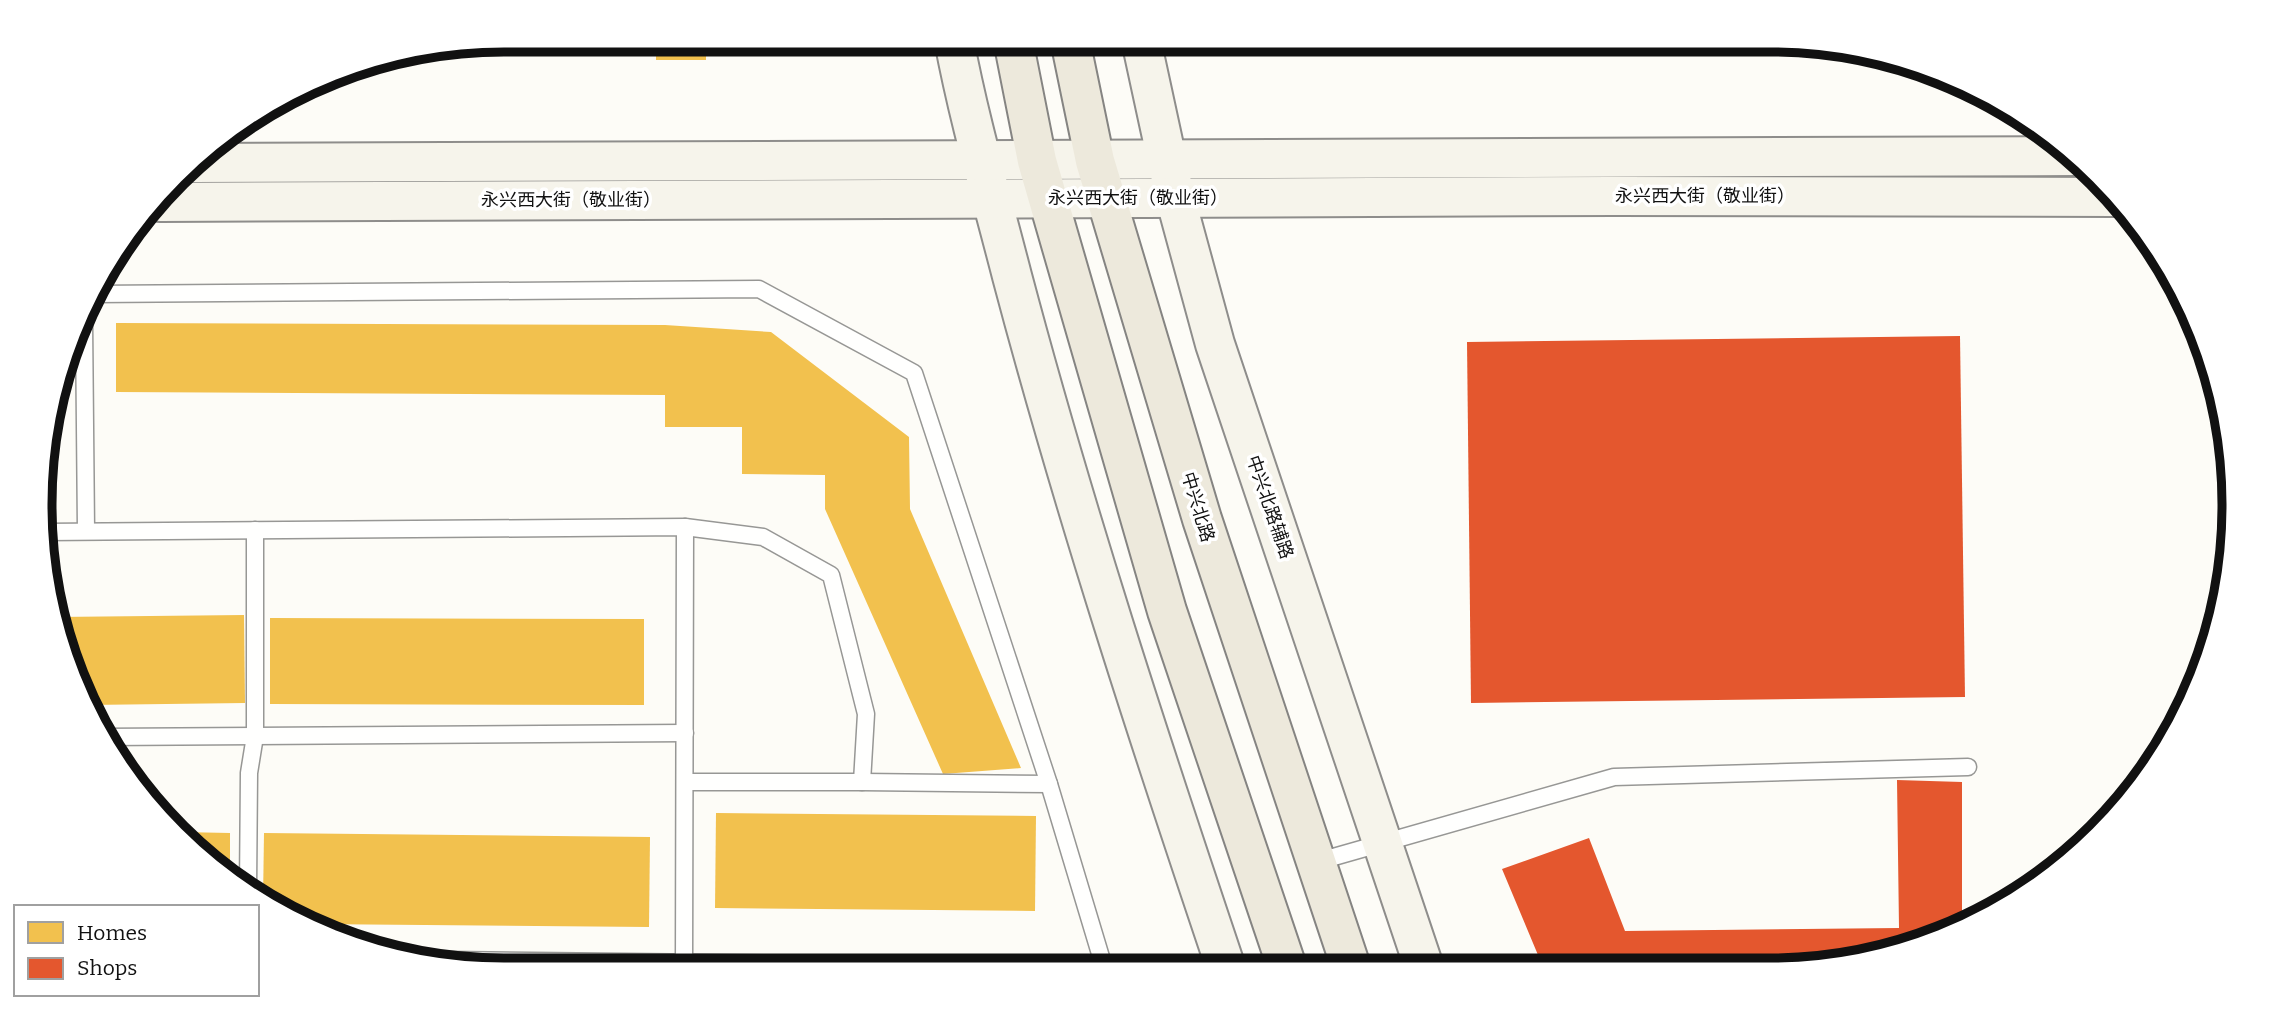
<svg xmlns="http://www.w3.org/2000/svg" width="2275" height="1010" font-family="Bitter,'Noto Sans SC',serif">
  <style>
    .homes { fill: #f2c14e }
    .shops { fill: #e4572e }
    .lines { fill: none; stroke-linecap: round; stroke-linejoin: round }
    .lane-casing { stroke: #979795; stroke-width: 19 }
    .secondary-casing { stroke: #8e8d8b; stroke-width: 42 }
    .primary-casing { stroke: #858482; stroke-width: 42 }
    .lane { stroke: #fffffe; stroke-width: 16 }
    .secondary { stroke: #f6f4eb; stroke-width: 38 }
    .primary { stroke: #ede9dc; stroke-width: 38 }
    .labels { text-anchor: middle; stroke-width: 7; stroke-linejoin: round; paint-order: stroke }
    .street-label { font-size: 18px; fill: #111; stroke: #fff }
    .rim { fill: none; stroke: #111; stroke-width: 9 }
  </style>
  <rect width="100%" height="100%" fill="#fdfcf7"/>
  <g class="homes">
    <path d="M587 40H706V60H656V43H587Z"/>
    <path d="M116 323 665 325 771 332 909 437 910 509 1021 768 943 774 825 509V475L742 474V427H665V395L116 392Z"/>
    <path d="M244 615 245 703 88 705 65 654 56 617Z"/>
    <path d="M270 618 644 619V705L270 704Z"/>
    <path d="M716 813 1036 816 1035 911 715 908Z"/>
    <path d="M181 832 230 833V877L199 855Z"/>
    <path d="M264 833 650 837 649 927 310 924 273 908 263 901Z"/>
  </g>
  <g class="shops">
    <path d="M1960 336 1965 697 1471 703 1467 342Z"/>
    <path d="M1897 780 1962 782V926L1948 934 1831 966 1543 967 1502 869 1589 838 1625 931 1899 928Z"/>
  </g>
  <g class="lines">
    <defs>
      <g id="lane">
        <path d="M94 294 759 289 914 373 1049 784 1104 967"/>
        <path d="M84 322 86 531"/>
        <path d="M45 532 685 527 763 537 831 575 866 714 862 782H685"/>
        <path d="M102 737 685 733"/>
        <path d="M862 782 1049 784"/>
        <path d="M1316 862 1614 777 1968 767"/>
        <path d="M248 889 249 773 255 736V530"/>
        <path d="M448 960 1169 968"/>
        <path d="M1188 968 1225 965"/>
        <path d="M684 969 685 527"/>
      </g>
      <g id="secondary">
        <path d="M954 40C969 120 992 198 1012 276 1074 510 1149 739 1226 968"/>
        <path d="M1141 40 1175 197 1215 344 1424 967"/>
        <path d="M193 163 2077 156"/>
        <path d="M160 202 1614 196 2116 197"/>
      </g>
      <g id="primary">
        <path d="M1013 40 1037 161 1167 611 1287 967"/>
        <path d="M1070 40 1095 161 1202 519 1351 967"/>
      </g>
    </defs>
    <use href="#lane" class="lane-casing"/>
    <use href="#secondary" class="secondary-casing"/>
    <use href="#primary" class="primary-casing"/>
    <use href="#lane" class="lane"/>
    <use href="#secondary" class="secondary"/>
    <use href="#primary" class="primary"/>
  </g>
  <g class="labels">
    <g class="street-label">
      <text x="1705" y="202">永兴西大街（敬业街）</text>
      <text x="1138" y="204">永兴西大街（敬业街）</text>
      <text x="571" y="206">永兴西大街（敬业街）</text>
      <text transform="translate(1198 507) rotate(73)" y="6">中兴北路</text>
      <text transform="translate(1270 507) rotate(71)" y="6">中兴北路辅路</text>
    </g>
  </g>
  <path d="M0 0H2275V1010H0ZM504 52H1770A452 452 0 0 1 2222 504V506A452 452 0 0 1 1770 958H504A452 452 0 0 1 52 506V504A452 452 0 0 1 504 52Z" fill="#fff" fill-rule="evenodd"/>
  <path class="rim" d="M504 52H1770A452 452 0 0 1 2222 504V506A452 452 0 0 1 1770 958H504A452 452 0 0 1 52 506V504A452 452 0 0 1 504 52Z"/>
  <rect x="14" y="905" width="245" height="91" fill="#ffffff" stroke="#a0a0a0" stroke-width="2"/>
  <rect x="28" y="922" width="35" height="21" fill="#f2c14e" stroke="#a0a0a0" stroke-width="2"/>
  <text x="77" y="940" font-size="21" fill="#111111">Homes</text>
  <rect x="28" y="958" width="35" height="21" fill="#e4572e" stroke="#a0a0a0" stroke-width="2"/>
  <text x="77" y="975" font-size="21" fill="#111111">Shops</text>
</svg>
